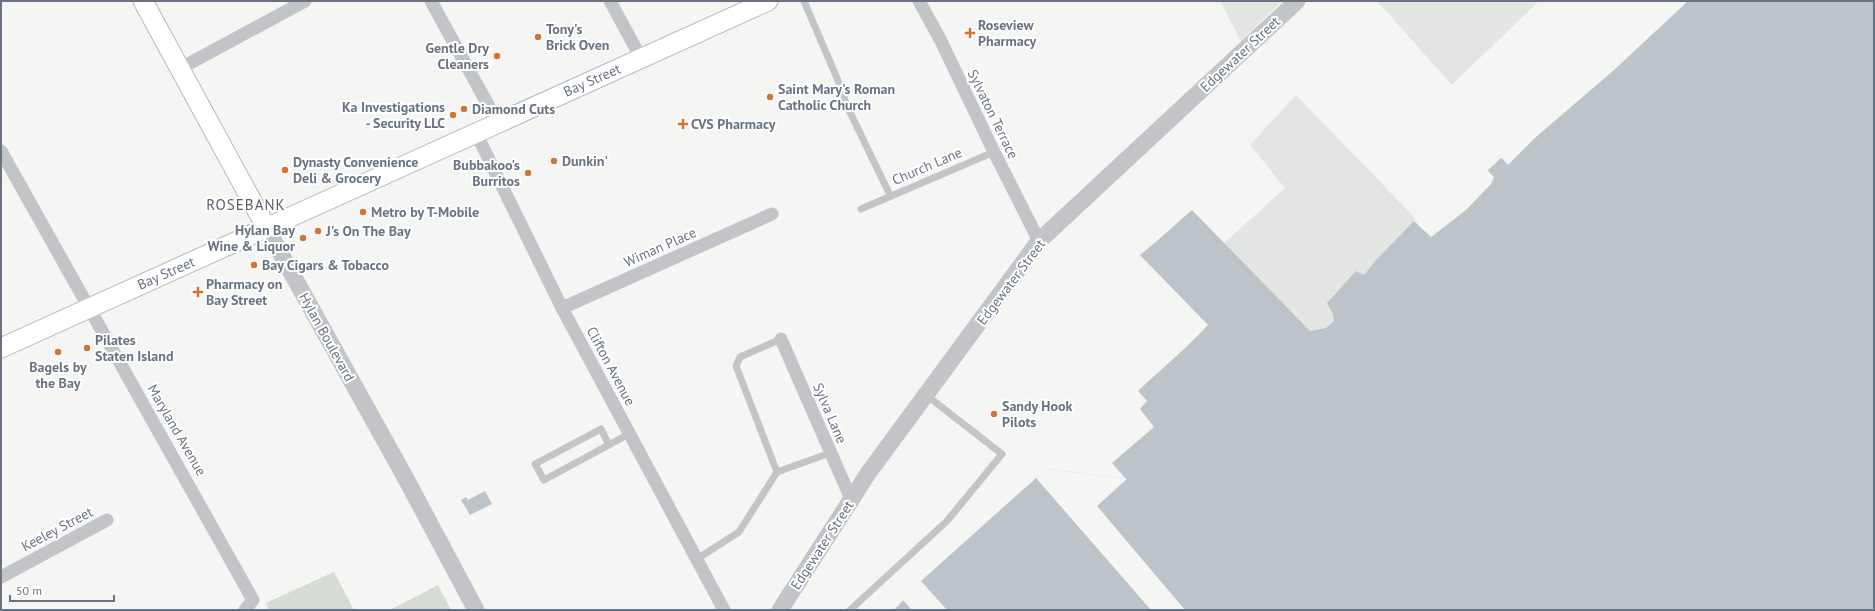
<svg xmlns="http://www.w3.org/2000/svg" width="1875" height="611" font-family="'PT Sans',sans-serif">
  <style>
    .built { fill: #e3e5e3 }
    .green { fill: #d6dcd5 }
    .water { fill: #bcc3c9 }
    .pier { fill: #f5f6f3 }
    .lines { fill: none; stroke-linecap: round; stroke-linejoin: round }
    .secondary-casing { stroke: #b4b7bc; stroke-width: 21 }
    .service { stroke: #c2c4c8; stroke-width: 7 }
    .minor { stroke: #c2c4c8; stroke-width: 13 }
    .tertiary { stroke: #c2c4c8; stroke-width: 17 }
    .secondary { stroke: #fff; stroke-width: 19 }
    .poi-dot { fill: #d27337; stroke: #fff; stroke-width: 1.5 }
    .labels { text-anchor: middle; stroke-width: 4; stroke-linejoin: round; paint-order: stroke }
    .poi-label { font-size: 14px; font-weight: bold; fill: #687281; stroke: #fff; text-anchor: start }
    .street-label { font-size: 14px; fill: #687281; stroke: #fff }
    .neighbourhood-label { font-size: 15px; letter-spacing: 1px; fill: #555c67; stroke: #fff }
  </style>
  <rect width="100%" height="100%" fill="#f5f6f3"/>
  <g class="built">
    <path d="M1220 1H1282L1241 41Z"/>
    <path d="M1377 1H1539L1452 85Z"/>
    <path d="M1296 95 1416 219 1376 260 1363 276 1356 271 1327 303 1334 314V321L1326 328 1310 332 1224 243 1285 188 1250 145Z"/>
  </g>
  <g class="green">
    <path d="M334 572 354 610H269L266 603Z"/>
    <path d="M438 585 451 610H390Z"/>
  </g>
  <g class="water">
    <path d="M1672 1H1874V610H894L921 581 1046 469 1126 479 1112 463 1154 427 1140 409 1147 401 1138 391C1161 369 1186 349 1208 325L1140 255C1158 241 1174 225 1192 210L1310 331 1326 328 1334 321 1333 314 1327 303 1356 271 1364 275 1376 260 1414 221 1425 231 1488 170Z"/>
    <path d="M485 491 492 504 470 515 461 500 466 497 468 500Z"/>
  </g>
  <g class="pier">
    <path d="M1669 1H1688L1613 71 1536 137 1508 165 1500 156 1623 41Z"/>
    <path d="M1486 169 1494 177 1491 184 1466 210 1431 237 1418 225 1420 224 1424 229Z"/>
    <path d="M1046 469 1127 479 1097 506 1185 610H1151L1036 478Z"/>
    <path d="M921 581 947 610H912L903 600Z"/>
  </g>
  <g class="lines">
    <defs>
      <g id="secondary">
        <path d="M143 1 266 227"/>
        <path d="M1 348 768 1"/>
      </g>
    </defs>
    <use href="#secondary" class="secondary-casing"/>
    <g class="service">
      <path d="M804 1 837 78 847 106 890 195"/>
      <path d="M861 209 994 152"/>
      <path d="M781 339 740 357 736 366 777 472 830 453"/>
      <path d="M609 445 601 429 535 464 544 480 629 434"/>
      <path d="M697 559 739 532 777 472"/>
      <path d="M850 610 947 521 1002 454 926 395"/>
    </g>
    <g class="minor">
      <path d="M431 1 498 123"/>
      <path d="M610 1 641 58"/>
      <path d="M919 1 940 39 994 152 1039 241"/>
      <path d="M181 68 305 1"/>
      <path d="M476 133 562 308 724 610"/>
      <path d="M1 151 253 600 245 610"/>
      <path d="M562 308 772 214"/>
      <path d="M781 339 851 499"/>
      <path d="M1 577 107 520"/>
    </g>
    <g class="tertiary">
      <path d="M266 227 405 477 476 610"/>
      <path d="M780 610 869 472 1039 241 1297 1"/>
    </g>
    <use href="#secondary" class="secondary"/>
  </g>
  <g class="poi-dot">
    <path d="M968 27h4v4h4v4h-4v4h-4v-4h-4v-4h4z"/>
    <circle cx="538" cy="37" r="4"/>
    <circle cx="497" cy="56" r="4"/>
    <circle cx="770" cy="97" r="4"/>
    <circle cx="464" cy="109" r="4"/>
    <circle cx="453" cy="115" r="4"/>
    <path d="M681 118h4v4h4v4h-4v4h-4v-4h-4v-4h4z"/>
    <circle cx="554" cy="161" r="4"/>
    <circle cx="285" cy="170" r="4"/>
    <circle cx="528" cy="173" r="4"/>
    <circle cx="363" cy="212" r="4"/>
    <circle cx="318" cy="231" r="4"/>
    <circle cx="303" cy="238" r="4"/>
    <circle cx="254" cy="265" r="4"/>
    <path d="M196 286h4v4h4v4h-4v4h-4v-4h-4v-4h4z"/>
    <circle cx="87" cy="348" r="4"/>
    <circle cx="58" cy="352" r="4"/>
    <circle cx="994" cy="414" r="4"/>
  </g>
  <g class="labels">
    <g class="poi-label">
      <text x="978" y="30">Roseview<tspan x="978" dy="16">Pharmacy</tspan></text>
      <text x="546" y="34">Tony's<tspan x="546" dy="16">Brick Oven</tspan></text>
      <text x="489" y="53" text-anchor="end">Gentle Dry<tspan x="489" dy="16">Cleaners</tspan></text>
      <text x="778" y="94">Saint Mary's Roman<tspan x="778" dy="16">Catholic Church</tspan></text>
      <text x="445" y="112" text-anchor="end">Ka Investigations<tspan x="445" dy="16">- Security LLC</tspan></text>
      <text x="472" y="114">Diamond Cuts</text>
      <text x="691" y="129">CVS Pharmacy</text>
      <text x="562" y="166">Dunkin'</text>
      <text x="293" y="167">Dynasty Convenience<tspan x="293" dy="16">Deli &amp; Grocery</tspan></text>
      <text x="520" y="170" text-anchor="end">Bubbakoo's<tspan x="520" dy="16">Burritos</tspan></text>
      <text x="371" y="217">Metro by T-Mobile</text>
      <text x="295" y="235" text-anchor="end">Hylan Bay<tspan x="295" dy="16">Wine &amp; Liquor</tspan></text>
      <text x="326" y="236">J's On The Bay</text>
      <text x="262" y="270">Bay Cigars &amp; Tobacco</text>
      <text x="206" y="289">Pharmacy on<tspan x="206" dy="16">Bay Street</tspan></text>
      <text x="95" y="345">Pilates<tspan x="95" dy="16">Staten Island</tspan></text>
      <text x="58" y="372" text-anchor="middle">Bagels by<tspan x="58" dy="16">the Bay</tspan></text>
      <text x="1002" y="411">Sandy Hook<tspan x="1002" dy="16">Pilots</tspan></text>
    </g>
    <g class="street-label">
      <text transform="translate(1240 54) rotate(-43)" y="5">Edgewater Street</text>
      <text transform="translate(592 80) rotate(-24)" y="5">Bay Street</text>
      <text transform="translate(993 114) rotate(64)" y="5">Sylvaton Terrace</text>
      <text transform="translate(927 166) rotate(-23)" y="5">Church Lane</text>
      <text transform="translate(660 247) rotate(-24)" y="5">Wiman Place</text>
      <text transform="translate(166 273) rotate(-24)" y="5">Bay Street</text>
      <text transform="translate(1011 282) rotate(-53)" y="5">Edgewater Street</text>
      <text transform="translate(327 337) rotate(61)" y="5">Hylan Boulevard</text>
      <text transform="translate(611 366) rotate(62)" y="5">Clifton Avenue</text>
      <text transform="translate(830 413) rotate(67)" y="5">Sylva Lane</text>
      <text transform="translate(177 430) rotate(60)" y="5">Maryland Avenue</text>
      <text transform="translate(57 529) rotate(-28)" y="5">Keeley Street</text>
      <text transform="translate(822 545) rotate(-57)" y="5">Edgewater Street</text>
    </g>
    <g class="neighbourhood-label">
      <text x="246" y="210">ROSEBANK</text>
    </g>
  </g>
  <rect width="1875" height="611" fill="none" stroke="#687281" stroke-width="4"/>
  <path d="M10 595v6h104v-6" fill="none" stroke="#687281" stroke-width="2"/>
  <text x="16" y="595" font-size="12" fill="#687281" stroke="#ffffff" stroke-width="3" paint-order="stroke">50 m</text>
</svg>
